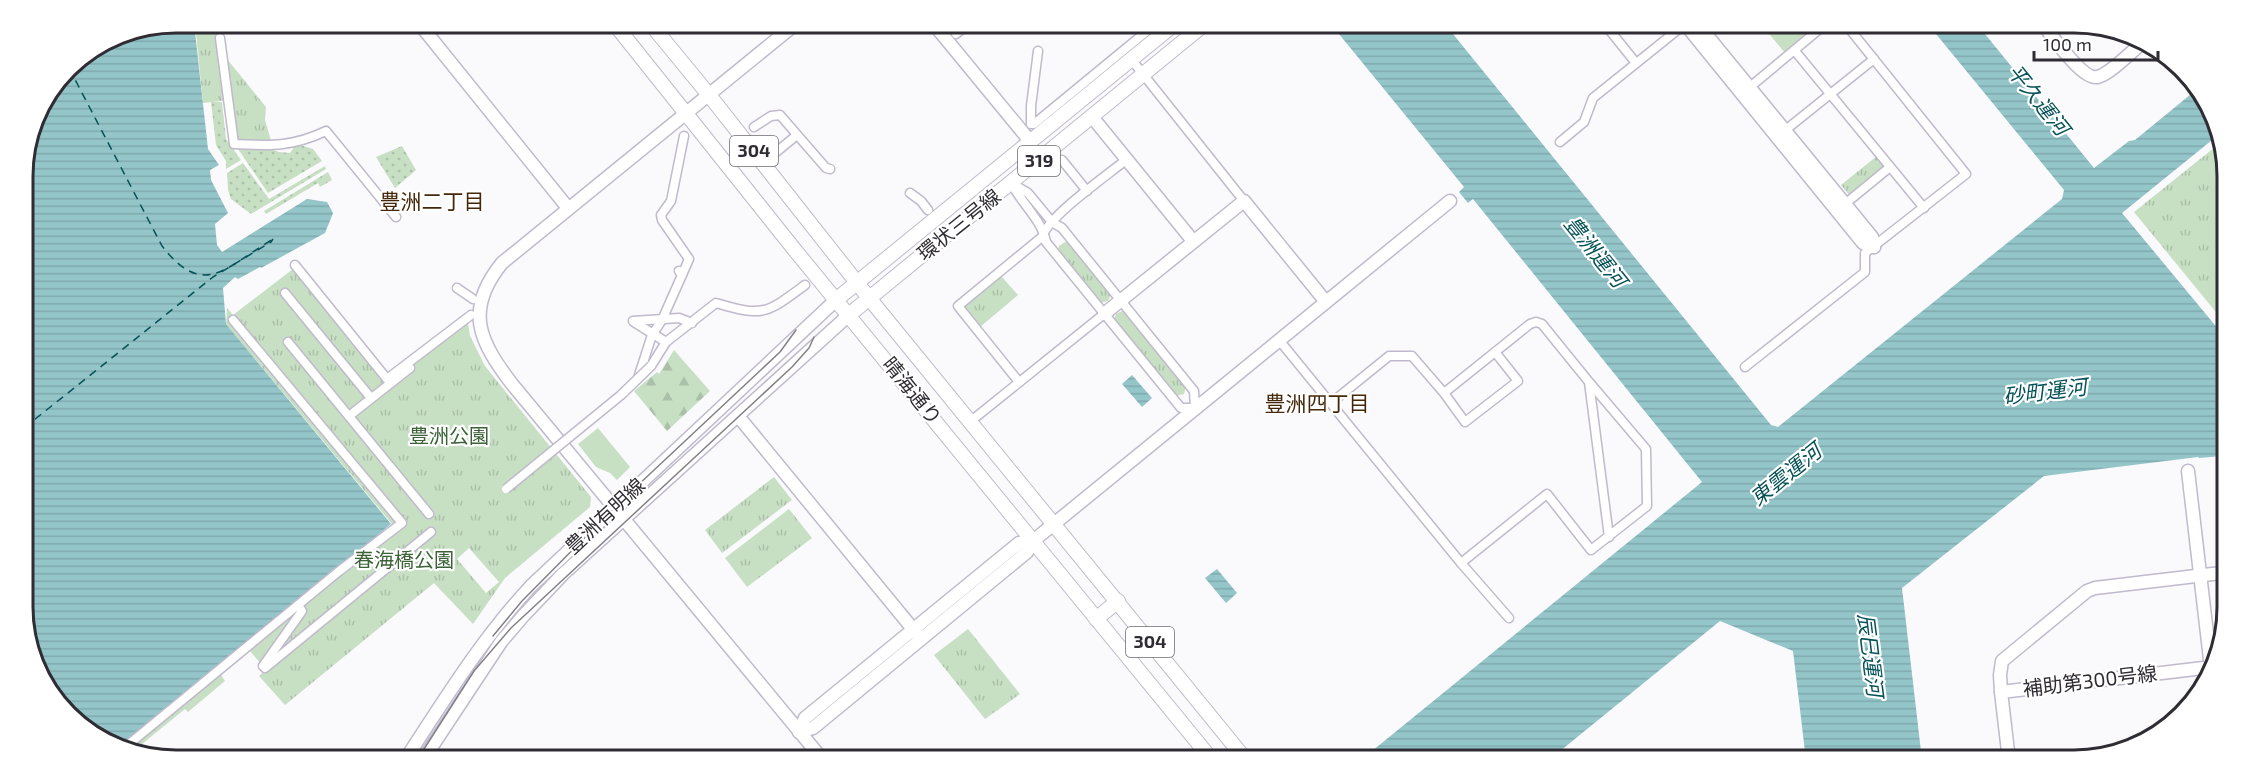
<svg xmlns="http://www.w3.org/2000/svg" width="2250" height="783" font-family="'Exo 2','Noto Sans JP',sans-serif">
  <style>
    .grass { fill: url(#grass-dots) }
    .forest { fill: url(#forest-firs) }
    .park { fill: url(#park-tufts); fill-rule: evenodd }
    .garden { fill: #c7dfc3 }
    .water { fill: url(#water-rules) }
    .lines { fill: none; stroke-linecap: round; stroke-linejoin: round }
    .ferry { stroke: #055257; stroke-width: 1.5; stroke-dasharray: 8 6; stroke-linecap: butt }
    .street-casing { stroke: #c0bacc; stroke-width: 11 }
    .secondary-casing { stroke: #c0bacc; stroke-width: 15 }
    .primary-casing { stroke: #c0bacc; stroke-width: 16 }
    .street { stroke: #fff; stroke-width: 8 }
    .secondary { stroke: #fff; stroke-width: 12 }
    .primary { stroke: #fff; stroke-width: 14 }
    .tram { stroke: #838187; stroke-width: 1.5 }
    .street-bridge-casing { stroke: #c0bacc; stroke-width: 11; stroke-linecap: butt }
    .street-bridge { stroke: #fff; stroke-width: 8 }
    .labels { text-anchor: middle; stroke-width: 4.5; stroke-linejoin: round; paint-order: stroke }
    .shield { fill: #fff; stroke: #6d6b70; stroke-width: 1.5 }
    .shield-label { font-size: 18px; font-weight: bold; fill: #2f2c33 }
    .street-label { font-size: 20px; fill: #2f2c33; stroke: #fff }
    .park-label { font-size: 20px; fill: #3c6337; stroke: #fff }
    .water-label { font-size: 21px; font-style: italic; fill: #055257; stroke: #fff }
    .neighbourhood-label { font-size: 21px; fill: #442809; stroke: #fff }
    .rim { fill: none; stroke: #2f2c33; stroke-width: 3 }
  </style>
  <defs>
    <pattern id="grass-dots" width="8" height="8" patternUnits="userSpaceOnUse" patternTransform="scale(1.5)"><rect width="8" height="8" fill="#c7dfc3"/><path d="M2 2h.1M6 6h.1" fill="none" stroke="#abc0a8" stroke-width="1.8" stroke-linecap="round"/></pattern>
    <pattern id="forest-firs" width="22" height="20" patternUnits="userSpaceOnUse" patternTransform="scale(1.5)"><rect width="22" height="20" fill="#c7dfc3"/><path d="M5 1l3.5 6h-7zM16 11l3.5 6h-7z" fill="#abc0a8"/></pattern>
    <pattern id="park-tufts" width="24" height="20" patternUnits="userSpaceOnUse" patternTransform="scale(1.5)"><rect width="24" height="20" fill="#c7dfc3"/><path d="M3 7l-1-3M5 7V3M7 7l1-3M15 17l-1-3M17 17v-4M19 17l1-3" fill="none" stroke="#abc0a8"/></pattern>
    <pattern id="water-rules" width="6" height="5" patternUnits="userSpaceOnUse" patternTransform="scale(1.5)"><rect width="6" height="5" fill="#93c5c9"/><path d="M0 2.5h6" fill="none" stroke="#7fa9ad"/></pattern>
  </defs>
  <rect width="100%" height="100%" fill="#faf9fc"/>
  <g class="grass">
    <path d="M211 102H222L226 139 241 160 226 169V161L216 145Z"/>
    <path d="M300 145 313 149 322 161 268 193 236 146 265 147 279 152 290 153 295 146Z"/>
    <path d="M402 146 416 170 395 188 376 157Z"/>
    <path d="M243 163 269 199 325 166 326 169 251 214 231 199 228 190 227 173Z"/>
    <path d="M328 172 332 180 320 187 318 183 266 214 264 211Z"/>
  </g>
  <path class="forest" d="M674 350 710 391 667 431 634 391 657 372 659 374Z"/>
  <g class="park">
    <path d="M195 23H221L230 100 203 103Z"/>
    <path d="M227 59 266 107 265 120 272 144 235 143Z"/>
    <path d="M2220 143 2226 156 2224 322 2134 212Z"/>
    <path d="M1877 156 1887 167 1850 196 1841 185Z"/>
    <path d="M1065 242 1071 243 1111 294 1108 301 1100 303 1058 251 1059 246Z"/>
    <path d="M293 269 386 382 467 317 470 336 485 366 591 497 590 507 505 578 473 624 434 583 285 705 259 676 266 670 250 651 221 675 225 681 188 712 185 709 131 753 121 748 392 524 226 324 227 308 233 315ZM469 548 499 582 486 593 457 559Z"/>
    <path d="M1001 276 1018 295 980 327 965 309V306Z"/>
    <path d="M1122 311 1127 312 1186 385 1184 394 1176 396 1114 319 1116 314Z"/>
    <path d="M774 477 792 500 722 553 705 530Z"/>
    <path d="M789 509 812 538 747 587 725 558Z"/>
    <path d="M968 629 1020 694 985 719 934 655Z"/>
  </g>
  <g class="garden">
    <path d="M1760 23H1823L1785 53Z"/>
    <path d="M598 428 630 467 617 480 610 473 596 467 578 444Z"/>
  </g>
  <g class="water">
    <path d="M176 23H194L208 149 219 165 210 170 211 180 228 213 215 224 217 245 222 252 307 199 327 202 333 213 325 233 261 268 260 267 238 279 235 277 223 288 226 324 391 524 121 748 61 708 25 636 23 166 38 109 75 61 118 34Z"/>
    <path d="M1330 23H1444L1771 425 1778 427 2062 199 2064 190 1927 23H1976L2094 168 2129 141 2135 140 2196 90 2217 136 2122 213 2224 336 2222 456 2199 458 2198 457 2044 476 1902 588 1922 760H1806L1793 651 1720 621 1549 760H1361L1702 482 1473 199 1468 203 1459 192 1464 187Z"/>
    <path d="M1132 375 1152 398 1142 407 1122 384Z"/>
    <path d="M1217 569 1237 593 1226 603 1205 578Z"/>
  </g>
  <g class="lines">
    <g class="ferry">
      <path d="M69 68 162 246C203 299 225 268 270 241L274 235"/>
      <path d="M24 428 213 277 271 242 273 239"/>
    </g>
    <defs>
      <g id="street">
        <path d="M1603 22 1636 63"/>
        <path d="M956 34 971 22"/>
        <path d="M220 38 234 144C271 146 292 147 326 131L396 217"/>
        <path d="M1795 51 1924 208"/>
        <path d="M1131 59 1244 201"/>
        <path d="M1750 87 1828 22"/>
        <path d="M1031 124V106L1038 51"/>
        <path d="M1034 124 1158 22"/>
        <path d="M754 127 771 116 780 115 826 168 830 169"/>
        <path d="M1783 132 1874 59"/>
        <path d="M1560 142 1584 122 1593 98 1680 28 1682 22"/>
        <path d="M775 153 797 135"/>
        <path d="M1062 160 1087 191"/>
        <path d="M1011 183 1028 193 1052 222 1062 228 1194 391 1195 408H1181L1046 242C1042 220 1022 204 1011 183Z"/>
        <path d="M910 193 921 201 928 210"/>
        <path d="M1845 204 1890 167"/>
        <path d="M295 265 387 379 471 315"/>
        <path d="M682 275 689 259 662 220 661 215 671 201 684 136"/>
        <path d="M457 288 473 299"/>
        <path d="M285 293 371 398"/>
        <path d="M633 321 679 318 692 323"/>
        <path d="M634 322 666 342"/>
        <path d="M1279 340 1461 563 1509 618"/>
        <path d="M288 342 429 514"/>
        <path d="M651 366 666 342 716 303C763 317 766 314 805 285"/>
        <path d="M1745 367 1865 272V253L1966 174 1844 22"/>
        <path d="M639 375 652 335 662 320 682 275 679 271"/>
        <path d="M1019 382 958 306 1042 237C1048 216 1108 175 1127 159"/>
        <path d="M1444 393 1465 422 1518 381 1495 352"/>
        <path d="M1331 403 1389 356H1412L1444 393 1530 324 1536 322 1542 324 1589 382 1609 537"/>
        <path d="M349 416 410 368"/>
        <path d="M971 421 1104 314"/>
        <path d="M1461 563 1547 494 1591 550 1647 506 1646 449 1590 383"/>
        <path d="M263 666 302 611 298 605"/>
        <path d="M265 668 431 532"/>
        <path d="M123 749 338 572 402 523 233 320"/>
      </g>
      <g id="secondary">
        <path d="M418 22 568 208"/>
        <path d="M798 22 502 263C464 310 479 341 512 384L823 760"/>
        <path d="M932 22 1030 141"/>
        <path d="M1687 22 1690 30 1863 243 1874 247"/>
        <path d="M1696 22 1872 237 1874 247"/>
        <path d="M2041 22C2051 34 2082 80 2097 77 2109 75 2131 52 2142 43"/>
        <path d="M1093 118 1193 241"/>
        <path d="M1104 314 1244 201 1326 302"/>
        <path d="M738 416 917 634"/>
        <path d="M2188 471 2211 668"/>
        <path d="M2001 692 2000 675 2002 661 2087 591 2095 588 2221 573"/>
        <path d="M799 732 813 728 1027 552 1033 541 1450 201"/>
        <path d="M799 732 805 718 1019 543 1033 541"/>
        <path d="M405 760C445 699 481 640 531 586L837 299"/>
        <path d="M423 760 501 642 524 615 563 574 850 314"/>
        <path d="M2009 760 2001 692 2212 667"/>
      </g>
      <g id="primary">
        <path d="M613 22 794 249 1212 760"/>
        <path d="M649 22 709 95 869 298 1246 760"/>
        <path d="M837 299 1177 22"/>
        <path d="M850 314 1207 22"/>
        <path d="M1096 619 1118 601"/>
      </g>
    </defs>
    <use href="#street" class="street-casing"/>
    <use href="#secondary" class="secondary-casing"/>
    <use href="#primary" class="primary-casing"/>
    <use href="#street" class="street"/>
    <use href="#secondary" class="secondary"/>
    <use href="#primary" class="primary"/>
    <g class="tram">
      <path d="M493 636 522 601 621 501 780 352 796 330"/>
      <path d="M417 760 474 671 511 628 792 367 809 348 814 337"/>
    </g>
    <defs>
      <path id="street-bridge" d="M506 489 621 395 651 366"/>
    </defs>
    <use href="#street-bridge" class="street-bridge-casing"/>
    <use href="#street-bridge" class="street-bridge"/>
  </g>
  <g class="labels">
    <g class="shield">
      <rect x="730" y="136" width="48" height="30" rx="4.5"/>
      <rect x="1018" y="146" width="42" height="30" rx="4.5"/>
      <rect x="1126" y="627" width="48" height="30" rx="4.5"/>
    </g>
    <g class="shield-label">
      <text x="754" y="157">304</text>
      <text x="1039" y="167">319</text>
      <text x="1150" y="648">304</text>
    </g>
    <g class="street-label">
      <text transform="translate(959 225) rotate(-39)" y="7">環状三号線</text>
      <text transform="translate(912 391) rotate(51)" y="7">晴海通り</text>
      <text transform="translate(605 516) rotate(-43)" y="7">豊洲有明線</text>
      <text transform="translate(2090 681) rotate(-7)" y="7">補助第300号線</text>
    </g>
    <g class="park-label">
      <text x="449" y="443">豊洲公園</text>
      <text x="404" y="567">春海橋公園</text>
    </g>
    <g class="water-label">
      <text transform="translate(2038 100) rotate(51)" y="7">平久運河</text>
      <text transform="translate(1595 252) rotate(51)" y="7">豊洲運河</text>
      <text transform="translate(2045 392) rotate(-7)" y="7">砂町運河</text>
      <text transform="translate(1786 475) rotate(-39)" y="7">東雲運河</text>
      <text transform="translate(1870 655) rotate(83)" y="7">辰巳運河</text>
    </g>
    <g class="neighbourhood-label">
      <text x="432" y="209">豊洲二丁目</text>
      <text x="1317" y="411">豊洲四丁目</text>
    </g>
  </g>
  <path d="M0 0H2250V783H0ZM176 33H2074A143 143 0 0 1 2217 176V607A143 143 0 0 1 2074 750H176A143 143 0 0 1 33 607V176A143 143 0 0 1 176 33Z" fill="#fff" fill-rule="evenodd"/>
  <path class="rim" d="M176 33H2074A143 143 0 0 1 2217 176V607A143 143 0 0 1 2074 750H176A143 143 0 0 1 33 607V176A143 143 0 0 1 176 33Z"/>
  <path d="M2034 51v9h124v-9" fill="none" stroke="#2f2c33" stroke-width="3"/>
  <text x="2043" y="51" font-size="18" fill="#2f2c33" stroke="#ffffff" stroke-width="4.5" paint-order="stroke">100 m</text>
</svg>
